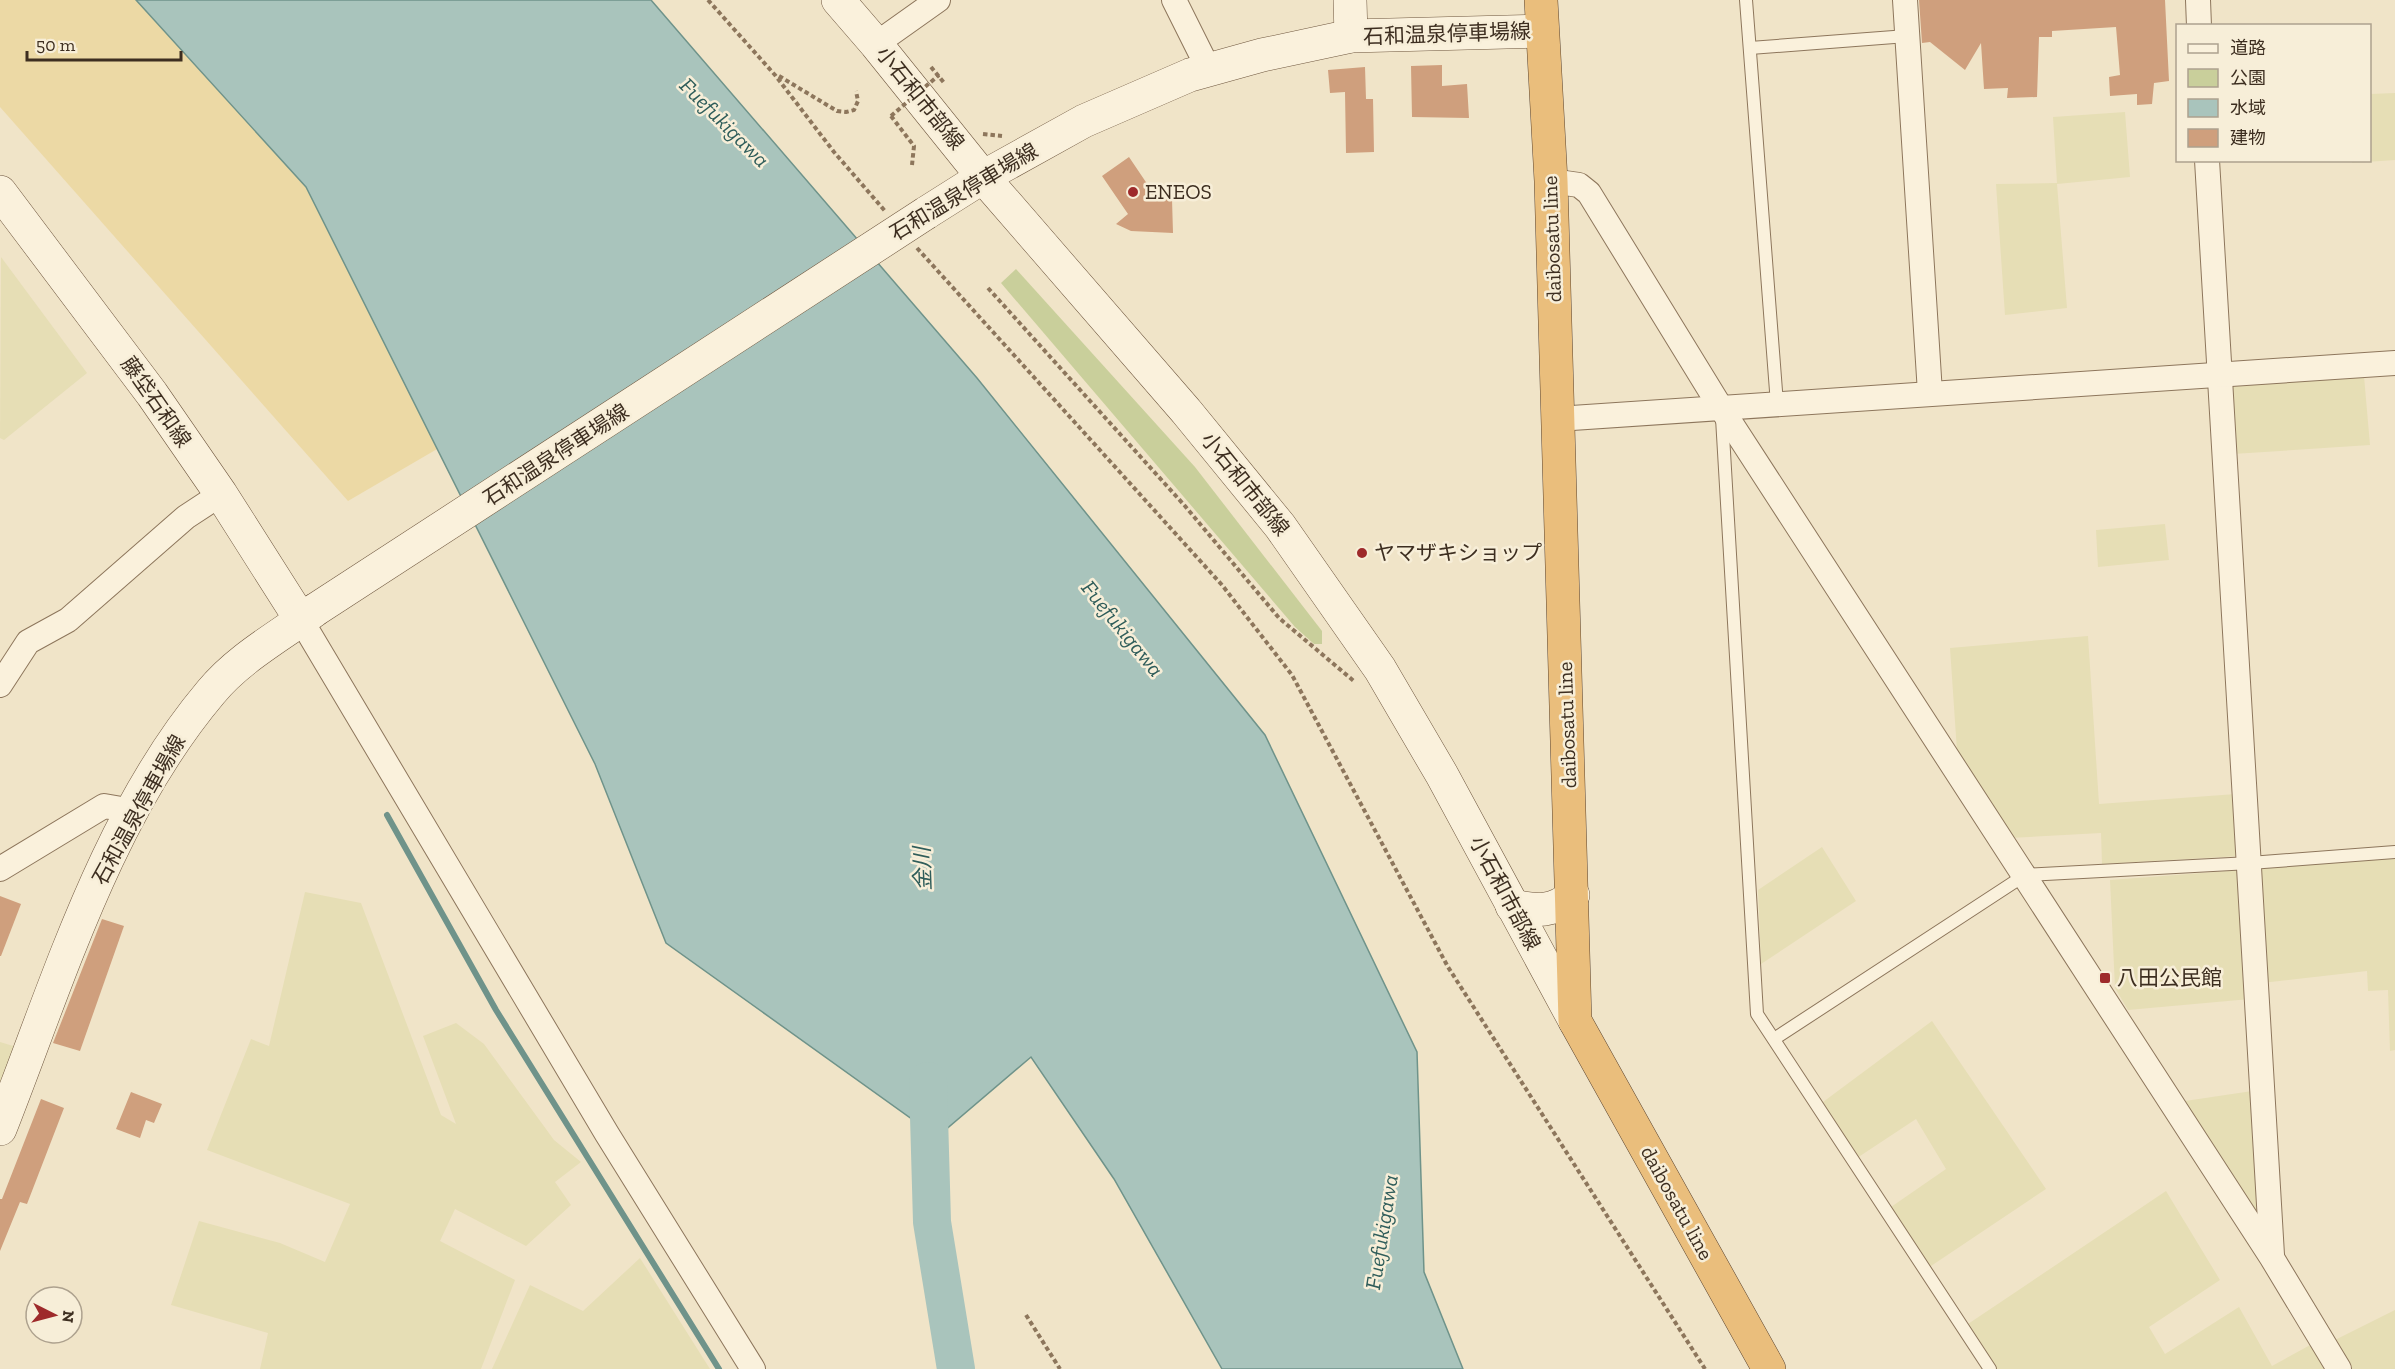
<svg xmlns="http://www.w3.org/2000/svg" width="2395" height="1369" font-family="'Zilla Slab','Noto Sans JP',serif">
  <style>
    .farmland { fill: #e6deb5 }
    .green { fill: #c9cf9b }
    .sand { fill: #ecd9a5 }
    .water { fill: #a9c4bc; stroke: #6f938a; stroke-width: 1.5 }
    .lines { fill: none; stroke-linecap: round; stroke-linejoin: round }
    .stream { stroke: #6f938a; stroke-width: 6 }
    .river { stroke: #a9c4bc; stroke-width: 38 }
    .building { fill: #cf9f7d }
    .service-casing { stroke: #8d765c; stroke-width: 14 }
    .minor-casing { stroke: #8d765c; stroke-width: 26 }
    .secondary-casing { stroke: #6f573f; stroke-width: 34 }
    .trunk-casing { stroke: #5b4430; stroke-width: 34 }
    .path { stroke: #8d765c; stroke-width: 4; stroke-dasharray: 4.5 3; stroke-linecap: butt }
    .service { stroke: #faf1dc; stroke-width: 12 }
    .minor { stroke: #faf1dc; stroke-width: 24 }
    .secondary { stroke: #faf1dc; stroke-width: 33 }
    .trunk { stroke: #eabe7c; stroke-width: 33 }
    .secondary-bridge-casing { stroke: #6f573f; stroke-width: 34; stroke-linecap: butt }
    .path-bridge { stroke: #8d765c; stroke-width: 4; stroke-dasharray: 4.5 3; stroke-linecap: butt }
    .secondary-bridge { stroke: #faf1dc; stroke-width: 33 }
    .poi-dot { fill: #9e2a2b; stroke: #f7eed8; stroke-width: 2 }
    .labels { text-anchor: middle; stroke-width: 5; stroke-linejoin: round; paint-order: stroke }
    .street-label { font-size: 21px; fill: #3d2e20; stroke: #f7eed8 }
    .poi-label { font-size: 21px; fill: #3d2e20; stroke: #f7eed8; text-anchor: start }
    .water-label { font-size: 22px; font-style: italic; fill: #2f5d5a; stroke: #f7eed8 }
  </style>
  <rect width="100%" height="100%" fill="#f0e4c8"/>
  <g class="farmland">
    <path d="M2395 93V160L2352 163V161L2370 160V94Z"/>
    <path d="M2125 112 2130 177 2057 184 2067 308 2005 315 1996 184 2057 183 2053 117Z"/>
    <path d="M1 257 87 373 4 440 0 438Z"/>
    <path d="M2364 376 2370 445 2233 454 2229 385Z"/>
    <path d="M2165 524 2169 560 2098 567 2096 530Z"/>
    <path d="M2088 636 2099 804 2236 794 2239 856 2102 864 2101 833 2010 838 1957 751 1950 648Z"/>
    <path d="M1822 847 1856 901 1761 964 1758 890Z"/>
    <path d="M2395 856V1050L2390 1051 2388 990 2368 991 2367 971 2262 983 2256 867Z"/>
    <path d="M2242 870 2250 999 2128 1010 2115 988 2110 880Z"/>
    <path d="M305 892 361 903 441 1115 456 1124 423 1036 456 1023 484 1044 554 1140 581 1162 555 1182 571 1205 526 1246 455 1209 440 1241 515 1280 481 1369H260L268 1333 171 1305 199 1221 280 1243 325 1262 350 1204 207 1150 251 1039 269 1046Z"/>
    <path d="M1932 1021 2046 1189 1928 1268 1891 1207 1946 1169 1916 1119 1857 1158 1823 1102Z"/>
    <path d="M0 1042 20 1048 0 1099Z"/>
    <path d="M2259 1090 2263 1222 2185 1101Z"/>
    <path d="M2166 1191 2220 1280 2149 1327 2165 1354 2239 1307 2272 1366 2312 1344 2326 1369H1996L1968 1324Z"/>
    <path d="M640 1258 710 1369H492L530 1285 583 1311Z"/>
    <path d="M2395 1310V1369H2351L2335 1340Z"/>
  </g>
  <path class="green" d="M1016 269 1195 467 1322 631V644H1314L1295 627 1001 283Z"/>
  <path class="sand" d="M0 0H504L735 275 348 501 0 107Z"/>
  <path class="water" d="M136 0H651L977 378 1265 735 1417 1052 1424 1272 1463 1369H1222L1114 1179 1031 1057 937 1137 666 943 595 764 306 187Z"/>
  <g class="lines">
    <path class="stream" d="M387 815 496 1010 719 1369"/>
    <path class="river" d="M928 1081 932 1222 956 1369"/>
  </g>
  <g class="building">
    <path d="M1919 0H2165L2169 81 2154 83 2152 104 2137 105V94L2110 96 2109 77 2120 75 2116 27 2052 31V37H2039L2037 97 2007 98 2008 88 1984 89 1981 43 1965 70 1930 42 1922 43Z"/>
    <path d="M1442 65V86L1467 84 1469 118 1412 117 1411 66Z"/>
    <path d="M1365 67 1366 99H1373L1374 152 1346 153 1345 92 1330 93 1328 70Z"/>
    <path d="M1129 157 1158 200 1172 199 1173 233 1131 231 1116 224 1128 214 1102 176Z"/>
    <path d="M0 896 21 904 1 956H0Z"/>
    <path d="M102 919 124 926 80 1051 53 1043Z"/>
    <path d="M131 1092 162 1104 154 1123 146 1120 140 1138 116 1129Z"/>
    <path d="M41 1099 64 1108 27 1204 20 1202 0 1251V1199H2Z"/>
  </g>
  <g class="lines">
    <defs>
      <g id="service">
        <path d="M1746 0 1777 404"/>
        <path d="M1750 48 1907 36"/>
        <path d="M1722 418 1757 1014 1990 1369"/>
        <path d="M1774 1039 2025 875 2250 863 2395 852"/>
      </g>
      <g id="minor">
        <path d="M1174 0 1209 70"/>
        <path d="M1905 0 1930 393"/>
        <path d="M2198 0 2199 26"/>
        <path d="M876 44 938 0"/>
        <path d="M2207 160 2272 1255"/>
        <path d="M1551 181 1579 185 1589 193 1721 408 2272 1258 2339 1369"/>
        <path d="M1557 419 2395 363"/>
        <path d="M301 620 607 1134 753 1369"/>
        <path d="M0 685 28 642 68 620 186 517 221 494"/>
        <path d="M0 869 104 806 133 811"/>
      </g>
      <g id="secondary">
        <path d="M838 0 876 44 983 177 1186 411 1280 526 1380 669 1442 775 1575 1021"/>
        <path d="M1350 0 1351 36"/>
        <path d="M0 192 152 394 221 494 301 620"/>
        <path d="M926 213 983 177 1084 121 1190 75 1262 55 1351 36 1542 31"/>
        <path d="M1512 906C1536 911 1554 913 1573 895"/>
        <path d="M0 1129C58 982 107 815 211 692 239 658 280 636 315 610"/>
      </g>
      <path id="trunk" d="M1541 0 1551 181 1575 1021 1769 1369"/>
    </defs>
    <use href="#service" class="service-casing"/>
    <use href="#minor" class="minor-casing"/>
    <use href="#secondary" class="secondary-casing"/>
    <use href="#trunk" class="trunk-casing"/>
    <g class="path">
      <path d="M708 0 775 75 834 152 885 211"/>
      <path d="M931 67 945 84"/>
      <path d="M779 76 837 111 846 112 854 110 858 101 856 91"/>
      <path d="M891 116 914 146 912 165"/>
      <path d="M983 134 1002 136"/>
      <path d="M917 248 1222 585 1292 675 1448 967 1705 1369"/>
      <path d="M988 288 1185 506 1279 618 1355 682"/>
      <path d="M1026 1315 1060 1369"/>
    </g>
    <use href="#service" class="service"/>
    <use href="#minor" class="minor"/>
    <use href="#secondary" class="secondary"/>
    <use href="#trunk" class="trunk"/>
    <defs>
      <path id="secondary-bridge" d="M315 610 926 213"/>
    </defs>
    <use href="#secondary-bridge" class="secondary-bridge-casing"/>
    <path class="path-bridge" d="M891 116 939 75"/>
    <use href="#secondary-bridge" class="secondary-bridge"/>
  </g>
  <g class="poi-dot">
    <circle cx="1133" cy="192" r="6"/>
    <circle cx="1362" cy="553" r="6"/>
    <rect x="2099" y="972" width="12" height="12" rx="3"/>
  </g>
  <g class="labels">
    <g class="street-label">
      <text transform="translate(1447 34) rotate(-2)" y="7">石和温泉停車場線</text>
      <text transform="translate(920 98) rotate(51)" y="7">小石和市部線</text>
      <text transform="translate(964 192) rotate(-31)" y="7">石和温泉停車場線</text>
      <text transform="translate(1552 239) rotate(-92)" y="7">daibosatu line</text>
      <text transform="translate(156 402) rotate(55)" y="7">藤垈石和線</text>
      <text transform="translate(556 455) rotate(-33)" y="7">石和温泉停車場線</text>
      <text transform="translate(1245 484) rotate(51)" y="7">小石和市部線</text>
      <text transform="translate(1567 725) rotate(-92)" y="7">daibosatu line</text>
      <text transform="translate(139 810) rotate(-61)" y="7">石和温泉停車場線</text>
      <text transform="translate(1505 893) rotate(62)" y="7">小石和市部線</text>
      <text transform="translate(1677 1203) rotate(61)" y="7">daibosatu line</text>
    </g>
    <g class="poi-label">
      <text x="1145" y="199">ENEOS</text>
      <text x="1374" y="560">ヤマザキショップ</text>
      <text x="2117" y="985">八田公民館</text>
    </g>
    <g class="water-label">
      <text transform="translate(725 122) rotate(45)" y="8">Fuefukigawa</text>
      <text transform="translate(1123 628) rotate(51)" y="8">Fuefukigawa</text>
      <text transform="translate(922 869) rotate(-92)" y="8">金川</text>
      <text transform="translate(1381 1232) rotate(-81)" y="8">Fuefukigawa</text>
    </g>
  </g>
  <rect x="2176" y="24" width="195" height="138" fill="#f7eed8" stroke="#ada18e" stroke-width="1.5"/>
  <rect x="2188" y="44" width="30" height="9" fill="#faf1dc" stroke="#ada18e" stroke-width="1.5"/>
  <text x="2230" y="54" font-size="18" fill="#3d2e20">道路</text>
  <rect x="2188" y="69" width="30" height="18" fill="#c9cf9b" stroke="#ada18e" stroke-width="1.5"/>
  <text x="2230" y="84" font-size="18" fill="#3d2e20">公園</text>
  <rect x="2188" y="99" width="30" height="18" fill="#a9c4bc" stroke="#ada18e" stroke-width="1.5"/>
  <text x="2230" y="114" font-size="18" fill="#3d2e20">水域</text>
  <rect x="2188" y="129" width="30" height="18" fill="#cf9f7d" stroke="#ada18e" stroke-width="1.5"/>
  <text x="2230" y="144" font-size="18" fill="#3d2e20">建物</text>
  <g transform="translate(54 1315) rotate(96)"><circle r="28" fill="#f7eed8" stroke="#ada18e" stroke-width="1.5"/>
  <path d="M0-4.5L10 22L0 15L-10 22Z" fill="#9e2a2b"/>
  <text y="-9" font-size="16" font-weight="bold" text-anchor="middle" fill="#3d2e20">N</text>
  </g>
  <path d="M27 51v9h154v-9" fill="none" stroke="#3d2e20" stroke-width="3"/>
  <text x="36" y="51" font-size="18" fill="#3d2e20" stroke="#f7eed8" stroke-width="4.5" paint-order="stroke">50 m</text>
</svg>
